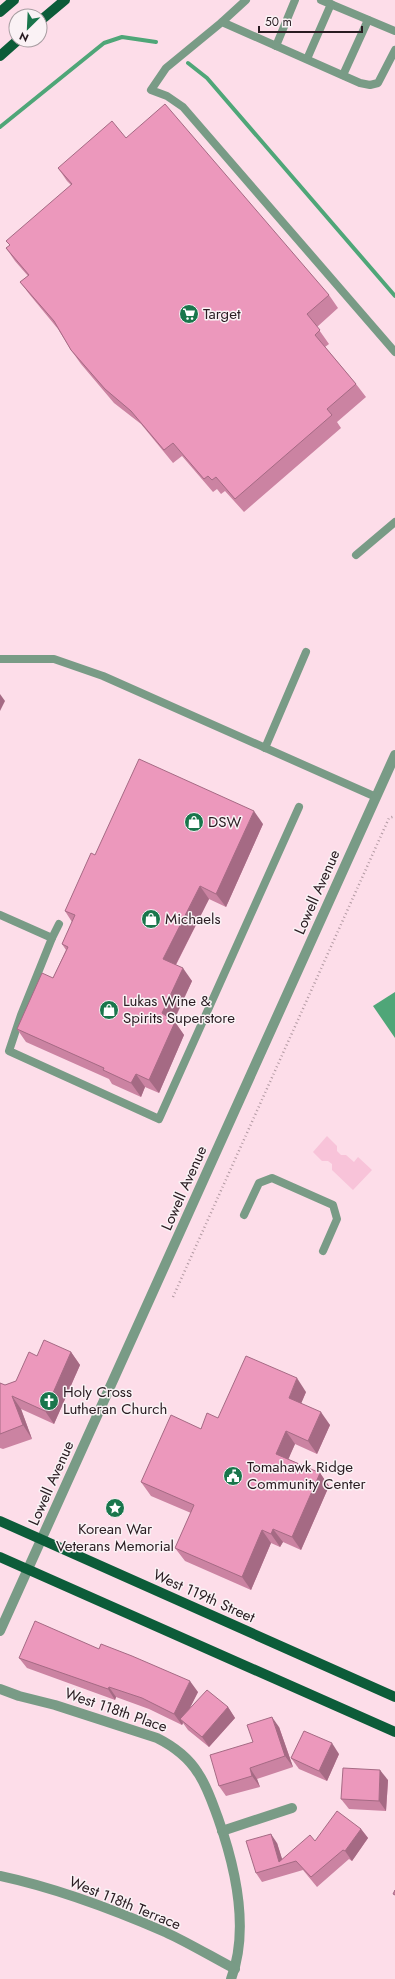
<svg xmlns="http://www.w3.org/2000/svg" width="395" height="1979" font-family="Jost,sans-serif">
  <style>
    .green { fill: #f8c3d9 }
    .water { fill: #4fa678 }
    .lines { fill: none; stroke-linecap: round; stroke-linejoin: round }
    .stream { stroke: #4fa678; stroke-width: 4 }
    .path { stroke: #b299a2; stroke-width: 2.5; stroke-dasharray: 1 3; stroke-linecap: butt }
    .service { stroke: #799b86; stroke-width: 8 }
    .minor { stroke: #799b86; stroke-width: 10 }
    .tertiary { stroke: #799b86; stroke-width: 10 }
    .primary { stroke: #0c5c39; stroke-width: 10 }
    .wall { fill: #cb83a2 }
    .shaded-wall { fill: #a56a84 }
    .building { fill: #ec98bc; stroke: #a56a84 }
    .labels { text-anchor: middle; stroke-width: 3; stroke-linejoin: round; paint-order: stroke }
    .poi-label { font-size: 15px; fill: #291b21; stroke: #faf2f5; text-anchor: start }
    .street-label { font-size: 15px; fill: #291b21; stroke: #faf2f5 }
  </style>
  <rect width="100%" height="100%" fill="#fddde9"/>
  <path class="green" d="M327 1136 337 1146V1151L341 1155H346L354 1162 358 1157 372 1170 353 1190 332 1170V1164L328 1161H322L313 1152Z"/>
  <path class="water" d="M395 992V1038L373 1006Z"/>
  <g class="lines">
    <g class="stream">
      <path d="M188 63 207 78 395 296"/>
      <path d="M0 127 104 43 122 37 156 42"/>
    </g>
    <path class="path" d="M173 1297 389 818 395 816"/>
    <g class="service">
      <path d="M321 0 395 31"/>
      <path d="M222 22 246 0"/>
      <path d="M276 46 295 0"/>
      <path d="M395 50 378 83 370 85 360 83 222 22 166 68 151 90 167 96 183 107 395 352"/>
      <path d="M307 59 331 4"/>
      <path d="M343 75 368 20"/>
      <path d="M356 555 395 522"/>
      <path d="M0 659H54L103 676 376 797"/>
      <path d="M265 748 306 652"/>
      <path d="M0 915 52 938 59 924"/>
      <path d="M52 938 21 1015 9 1051 159 1119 299 807"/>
      <path d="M244 1215 259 1183 272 1178 333 1205 337 1219 323 1251"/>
    </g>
    <g class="minor">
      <path d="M0 1689 19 1696 55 1705 157 1738C173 1746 188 1757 198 1773 207 1786 212 1802 218 1818 235 1866 250 1929 231 1979"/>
      <path d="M222 1831 292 1808"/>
      <path d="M0 1876C56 1888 112 1909 165 1932 189 1943 212 1957 235 1969"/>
    </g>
    <path class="tertiary" d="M0 1631 395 755"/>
    <g class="primary">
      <path d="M0 12 14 0"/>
      <path d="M40 21 65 0"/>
      <path d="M0 56 18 40"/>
      <path d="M0 1521 395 1697"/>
      <path d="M0 1557 395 1732"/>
    </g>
  </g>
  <g class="wall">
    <path d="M126 138 329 295 338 308 317 327 329 344 325 347 356 384 366 397 337 422 341 428 244 512 225 491 221 494 217 489 213 492 182 456 173 463 141 424 114 403 81 364 71 350 58 329 30 295 20 282 28 276 15 261 6 248 9 246 71 185 67 181 58 168Z"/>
    <path d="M263 824 226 907 209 899 176 965 192 981 174 1021 175 1022 184 1035 159 1093 145 1087 141 1097 112 1084 109 1079 26 1042 17 1029 53 978 66 950 62 944 72 922 65 911 95 855Z"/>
    <path d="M71 1352 80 1365 54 1424 21 1409 32 1439 3 1449 0 1448V1383L5 1385 16 1381 37 1356Z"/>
    <path d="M306 1392 301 1403 330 1425 317 1454 295 1444 288 1459 320 1473 329 1486 301 1550 283 1542 280 1547 271 1543 251 1590 185 1561 175 1548 191 1513 151 1496 141 1482 201 1429 218 1418Z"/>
    <path d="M19 1658 198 1692 189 1709 228 1707 235 1718 209 1747 188 1730 183 1723 182 1725 149 1709 116 1697 115 1700 27 1668Z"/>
    <path d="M279 1727 293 1767 257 1779 260 1787 226 1796 219 1786 253 1742Z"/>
    <path d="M339 1754 327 1781 299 1769 291 1758Z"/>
    <path d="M388 1780 386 1811 349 1809 341 1799Z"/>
    <path d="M361 1829 368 1838 352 1861 349 1859 317 1887 303 1870 262 1882 256 1873 277 1843 282 1859 315 1841Z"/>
  </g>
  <g class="shaded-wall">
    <path d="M0 694 5 701 0 711Z"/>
    <path d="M254 811 263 824 226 907 216 894Z"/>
    <path d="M200 886 209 899 172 972 163 959Z"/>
    <path d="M183 968 192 981 171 1026 162 1013Z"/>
    <path d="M175 1022 184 1035 159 1093 149 1080Z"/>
    <path d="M136 1074 145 1087 141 1097 131 1083Z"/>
    <path d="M71 1352 80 1365 54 1424 45 1411Z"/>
    <path d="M297 1378 306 1392 298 1411 289 1398Z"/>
    <path d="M12 1396 21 1409 32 1439 23 1425Z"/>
    <path d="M321 1412 330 1425 317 1454 308 1441Z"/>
    <path d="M286 1431 295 1444 285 1467 276 1454Z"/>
    <path d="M320 1473 329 1486 301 1550 292 1537Z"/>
    <path d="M273 1529 283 1542 280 1547 271 1534Z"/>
    <path d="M262 1530 271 1543 251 1590 242 1577Z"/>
    <path d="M190 1681 198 1692 183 1722 180 1719 183 1723 182 1725 174 1714Z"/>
    <path d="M109 1687 116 1697 115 1700 108 1689Z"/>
    <path d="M228 1707 235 1718 209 1747 202 1737Z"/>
    <path d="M272 1717 279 1727 293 1767 285 1756Z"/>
    <path d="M332 1743 339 1754 327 1781 319 1771Z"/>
    <path d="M250 1768 257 1779 260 1787 252 1776Z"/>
    <path d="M380 1770 388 1780 386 1811 379 1801Z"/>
    <path d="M361 1829 368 1838 352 1861 345 1851Z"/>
    <path d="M271 1834 277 1843 284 1865 279 1862Z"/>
  </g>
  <g class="building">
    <path d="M165 104 329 295 307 314 320 330 315 335 356 384 327 409 332 415 235 499 216 477 212 480 208 476 204 479 173 443 164 450 131 411 105 389 71 350 54 321 20 282 29 275 6 248 10 245 6 241 72 184 58 168 112 121 126 138Z"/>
    <path d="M139 759 254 811 216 894 200 886 163 959 183 968 162 1013 175 1022 149 1080 136 1074 131 1083 103 1070 104 1068 17 1029 42 973 53 978 68 947 62 944 75 915 65 911 91 853 95 855Z"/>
    <path d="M44 1340 71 1352 45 1411 12 1396 23 1425 0 1434V1383L5 1385 16 1381 29 1352 37 1356Z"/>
    <path d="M246 1356 297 1378 289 1398 321 1412 308 1441 286 1431 276 1454 320 1473 292 1537 273 1529 271 1534 262 1530 242 1577 175 1548 194 1505 141 1482 171 1415 201 1429 207 1413 218 1418Z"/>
    <path d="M35 1621 99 1649 101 1644 132 1656 190 1681 174 1714 142 1698 109 1687 108 1689 19 1658Z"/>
    <path d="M207 1690 228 1707 202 1737 180 1719Z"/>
    <path d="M272 1717 285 1756 250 1768 252 1776 219 1786 210 1755 253 1742 247 1725Z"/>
    <path d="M304 1731 332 1743 319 1771 291 1758Z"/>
    <path d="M343 1768 380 1770 379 1801 341 1799Z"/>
    <path d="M337 1811 361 1829 345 1851 343 1850 311 1877 296 1861 256 1873 246 1841 271 1834 279 1862 310 1835 315 1841Z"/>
    <path d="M395 1890V1895L393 1894Z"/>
  </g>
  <defs>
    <symbol id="supermarket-disc" viewBox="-11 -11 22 22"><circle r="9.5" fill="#19764c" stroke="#faf2f5"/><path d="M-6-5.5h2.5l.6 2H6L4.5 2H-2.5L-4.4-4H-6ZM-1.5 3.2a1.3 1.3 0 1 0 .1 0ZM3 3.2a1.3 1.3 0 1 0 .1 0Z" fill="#fff"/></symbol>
    <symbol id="shop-disc" viewBox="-11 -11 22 22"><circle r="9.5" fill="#19764c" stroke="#faf2f5"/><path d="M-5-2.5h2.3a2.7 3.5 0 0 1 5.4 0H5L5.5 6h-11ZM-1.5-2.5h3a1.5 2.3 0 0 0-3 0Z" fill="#fff"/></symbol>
    <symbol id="church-disc" viewBox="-11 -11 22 22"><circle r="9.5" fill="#19764c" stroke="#faf2f5"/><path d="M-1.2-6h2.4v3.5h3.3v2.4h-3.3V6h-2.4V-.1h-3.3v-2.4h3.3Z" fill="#fff"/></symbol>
    <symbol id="civic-disc" viewBox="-11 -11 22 22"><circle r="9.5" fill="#19764c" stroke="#faf2f5"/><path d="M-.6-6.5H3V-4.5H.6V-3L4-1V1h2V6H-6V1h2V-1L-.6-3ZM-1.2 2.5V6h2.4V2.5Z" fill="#fff"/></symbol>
    <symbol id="sight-disc" viewBox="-11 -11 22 22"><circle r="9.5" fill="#19764c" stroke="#faf2f5"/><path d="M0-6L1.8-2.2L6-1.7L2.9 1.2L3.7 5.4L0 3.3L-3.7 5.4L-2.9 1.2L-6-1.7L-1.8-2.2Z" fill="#fff"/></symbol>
  </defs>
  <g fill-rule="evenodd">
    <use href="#supermarket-disc" x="178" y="303" width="22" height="22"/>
    <use href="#shop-disc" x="183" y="811" width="22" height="22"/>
    <use href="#shop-disc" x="140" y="908" width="22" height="22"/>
    <use href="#shop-disc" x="98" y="999" width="22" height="22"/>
    <use href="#church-disc" x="38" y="1390" width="22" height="22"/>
    <use href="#civic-disc" x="222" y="1465" width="22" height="22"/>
    <use href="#sight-disc" x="104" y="1497" width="22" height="22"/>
  </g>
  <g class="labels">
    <g class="poi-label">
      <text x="203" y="319">Target</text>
      <text x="208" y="827">DSW</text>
      <text x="165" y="924">Michaels</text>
      <text x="123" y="1006">Lukas Wine &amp;<tspan x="123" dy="17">Spirits Superstore</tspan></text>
      <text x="63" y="1397">Holy Cross<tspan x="63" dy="17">Lutheran Church</tspan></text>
      <text x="247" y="1472">Tomahawk Ridge<tspan x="247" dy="17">Community Center</tspan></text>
      <text x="115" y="1534" text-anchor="middle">Korean War<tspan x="115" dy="17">Veterans Memorial</tspan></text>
    </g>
    <g class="street-label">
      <text transform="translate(317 892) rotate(-66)" y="5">Lowell Avenue</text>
      <text transform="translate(184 1188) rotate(-66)" y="5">Lowell Avenue</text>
      <text transform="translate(51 1483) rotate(-66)" y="5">Lowell Avenue</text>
      <text transform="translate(204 1596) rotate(24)" y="5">West 119th Street</text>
      <text transform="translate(116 1710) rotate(19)" y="5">West 118th Place</text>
      <text transform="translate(125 1903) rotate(22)" y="5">West 118th Terrace</text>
    </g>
  </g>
  <g transform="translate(28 28) rotate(204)"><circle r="19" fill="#faf2f5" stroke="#a69ca0"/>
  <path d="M0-3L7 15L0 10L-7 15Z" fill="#19764c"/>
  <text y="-6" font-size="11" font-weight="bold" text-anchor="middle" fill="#291b21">N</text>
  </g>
  <path d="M259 26v6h103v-6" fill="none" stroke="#291b21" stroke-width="2"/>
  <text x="265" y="26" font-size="12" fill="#291b21" stroke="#faf2f5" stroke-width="3" paint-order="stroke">50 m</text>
</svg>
